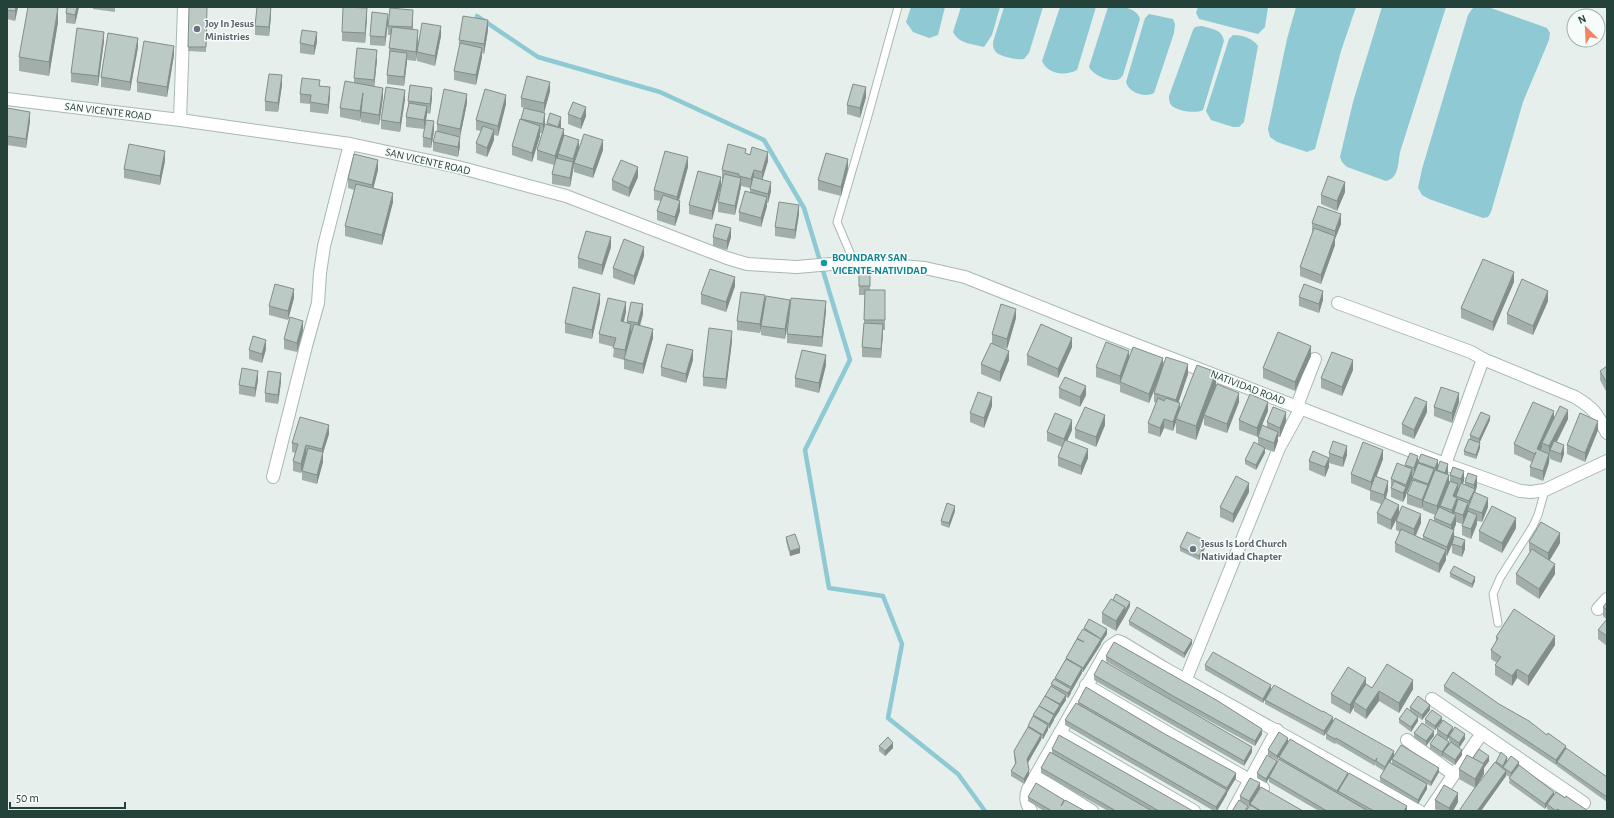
<svg xmlns="http://www.w3.org/2000/svg" width="1614" height="818" font-family="'Alegreya Sans',sans-serif">
  <style>
    .water { fill: #8ec9d4 }
    .lines { fill: none; stroke-linecap: round; stroke-linejoin: round }
    .stream { stroke: #8ec9d4; stroke-width: 4.5 }
    .service-casing { stroke: #a8b8b2; stroke-width: 9 }
    .minor-casing { stroke: #a8b8b2; stroke-width: 14 }
    .tertiary-casing { stroke: #a8b8b2; stroke-width: 14 }
    .service { stroke: #fff; stroke-width: 7 }
    .minor { stroke: #fff; stroke-width: 12 }
    .tertiary { stroke: #fff; stroke-width: 12 }
    .wall { fill: #a1aea9; fill-rule: evenodd }
    .shaded-wall { fill: #838d89 }
    .building { fill: #bbcac4; stroke: #838d89 }
    .worship-dot { fill: #6b7280; stroke: #f7fbf9; stroke-width: 1.5 }
    .culture-dot { fill: #0f9aa8; stroke: #f7fbf9; stroke-width: 1.5 }
    .labels { text-anchor: middle; stroke-width: 3; stroke-linejoin: round; paint-order: stroke }
    .worship-label { font-size: 11px; font-weight: bold; fill: #5b616d; stroke: #f7fbf9; text-anchor: start }
    .street-label { font-size: 11px; fill: #24423a; stroke: #f7fbf9 }
    .culture-label { font-size: 11px; font-weight: bold; fill: #0d838f; stroke: #f7fbf9; text-anchor: start }
  </style>
  <rect width="100%" height="100%" fill="#e6efeb"/>
  <g class="water">
    <path d="M911 7H945L938 35 929 38 913 32 906 22Z"/>
    <path d="M961 7H1000L992 35 984 47C973 44 959 44 953 32Z"/>
    <path d="M1004 7H1043L1029 53 1024 59C1017 60 1001 57 996 52 993 49 993 45 993 42Z"/>
    <path d="M1060 7H1096L1077 70C1066 76 1048 75 1042 61Z"/>
    <path d="M1108 7C1120 7 1136 6 1140 19L1123 75C1121 78 1119 80 1115 80 1107 81 1092 74 1089 67Z"/>
    <path d="M1198 7H1268L1265 27 1258 34 1199 19 1196 13Z"/>
    <path d="M1296 7H1356L1341 51 1315 149 1307 152 1277 142 1270 137 1268 129 1287 39Z"/>
    <path d="M1382 7H1446L1400 152C1398 163 1399 178 1386 181L1347 167 1342 162 1340 157 1353 102Z"/>
    <path d="M1475 7H1488L1547 28 1550 33 1549 40 1523 102 1491 212 1488 217 1483 218 1429 199 1422 195 1418 188 1422 169 1468 15 1472 9Z"/>
    <path d="M1149 14 1173 19 1175 24 1174 33 1154 93C1145 98 1129 93 1126 82L1145 18Z"/>
    <path d="M1202 26C1212 29 1222 29 1224 41L1203 110C1196 114 1178 111 1172 106 1169 103 1169 99 1169 96L1193 30 1195 27Z"/>
    <path d="M1233 35C1241 35 1253 38 1258 46L1244 122 1239 127H1233L1211 120 1206 111 1229 39Z"/>
  </g>
  <g class="lines">
    <path class="stream" d="M477 16 538 57 660 92 764 140 804 208 850 360 805 450 829 588 883 596 902 644 888 718 958 774 985 811"/>
    <defs>
      <g id="service">
        <path d="M854 262 837 222 866 123 898 7"/>
        <path d="M1498 623 1493 594 1500 578 1533 526 1538 515 1545 490"/>
      </g>
      <g id="minor">
        <path d="M180 120 184 7"/>
        <path d="M1338 303 1471 352 1483 359 1445 464"/>
        <path d="M1483 359 1575 397C1595 409 1597 414 1607 433"/>
        <path d="M1297 406 1315 359"/>
        <path d="M273 477 306 346 318 303 320 273 324 246 350 144"/>
        <path d="M1598 609 1607 599"/>
        <path d="M1186 679 1279 448 1301 408"/>
        <path d="M1086 685 1263 788"/>
        <path d="M1432 699 1584 803"/>
        <path d="M1060 733 1194 811"/>
        <path d="M1407 740 1453 774"/>
        <path d="M1036 776 1092 811"/>
        <path d="M1031 811C1026 803 1025 798 1028 789L1109 647 1118 641 1123 643 1164 668 1419 811"/>
        <path d="M1233 811 1277 730"/>
        <path d="M1429 811 1482 733"/>
      </g>
      <path id="tertiary" d="M7 99 180 120 350 144 458 167 566 196 727 258 747 264 797 267 854 262 925 268 965 277 1103 332 1445 464 1520 491 1531 492 1545 490 1607 461"/>
    </defs>
    <use href="#service" class="service-casing"/>
    <use href="#minor" class="minor-casing"/>
    <use href="#tertiary" class="tertiary-casing"/>
    <use href="#service" class="service"/>
    <use href="#minor" class="minor"/>
    <use href="#tertiary" class="tertiary"/>
  </g>
  <g class="wall">
    <path d="M7 7H18L15 21 7 19Z"/>
    <path d="M67 7H79L75 24 66 23V13Z"/>
    <path d="M93 7H115V12L93 9Z"/>
    <path d="M189 7H207L206 52 188 51Z"/>
    <path d="M271 16 269 36 255 35V26Z"/>
    <path d="M367 18 365 43 342 41V32Z"/>
    <path d="M413 19V29L418 39V46L441 36 435 66 417 61V55L416 61 407 60 404 86 387 84V75L389 58V48L391 35H388V26Z"/>
    <path d="M58 22 49 76 19 71V57Z"/>
    <path d="M388 23 385 46 370 45V36Z"/>
    <path d="M488 30 484 54 482 53V57L476 85 454 80V71L459 49V40Z"/>
    <path d="M104 41 98 86 71 82V73Z"/>
    <path d="M317 42 314 55 300 53V43Z"/>
    <path d="M138 47 130 91 101 87V77Z"/>
    <path d="M174 55 167 97 137 92V82Z"/>
    <path d="M377 60 374 86 383 97 379 125 361 122V116L360 121 340 117V108L354 83V78Z"/>
    <path d="M282 85 278 112 265 111V101Z"/>
    <path d="M320 86 330 96 328 114 310 112V104L300 103V94Z"/>
    <path d="M550 91 544 113 521 107V98Z"/>
    <path d="M866 97 860 118 847 114V105Z"/>
    <path d="M432 98 430 114 427 113 424 129 406 127V117L408 107V101Z"/>
    <path d="M405 99 400 132 381 129V120Z"/>
    <path d="M467 103 460 137V146L458 157 433 151V142L437 132V124Z"/>
    <path d="M506 104 498 136 494 135V140L487 157 476 153V143L481 131 476 130V120Z"/>
    <path d="M7 108 30 121 26 148 7 145Z"/>
    <path d="M568 114 586 116 581 129 568 124Z"/>
    <path d="M521 119 545 123 544 130 547 124V123L561 126V128L564 135 579 148 603 150 593 178 574 172V165L570 187 552 184V174L554 165 537 160V150L543 133H540V136L532 162 512 155V146Z"/>
    <path d="M434 131 431 148 423 147V137Z"/>
    <path d="M746 153 768 161 762 180 771 191 768 203H767V206L761 227 739 221V212L750 192V188L741 186 735 215 718 212V202L723 180 722 179V170Z"/>
    <path d="M165 161 160 185 124 178V169Z"/>
    <path d="M688 167 679 201 680 211 675 226 657 220V211L661 201 654 200V190Z"/>
    <path d="M848 169 841 196 818 190V180Z"/>
    <path d="M378 170 373 188 393 202 382 245 345 236V226L354 190 348 188V179Z"/>
    <path d="M638 177 629 197 612 190V180Z"/>
    <path d="M721 186 712 220 689 214V205Z"/>
    <path d="M1345 192 1337 211 1321 204V195Z"/>
    <path d="M799 214 795 239 775 236V227Z"/>
    <path d="M1312 223 1341 224 1335 239V245L1321 284 1300 276V267L1313 232H1312Z"/>
    <path d="M713 237H731L727 250 713 246Z"/>
    <path d="M611 247 602 275 578 268V258Z"/>
    <path d="M644 256 634 285 613 278V268Z"/>
    <path d="M870 273V290H885V330H883L881 358 862 357V347L864 323 865 295H859V286Z"/>
    <path d="M1514 282 1493 331 1461 318V308Z"/>
    <path d="M735 286 726 312 701 304V294Z"/>
    <path d="M1299 297 1323 300 1319 313 1299 306Z"/>
    <path d="M294 298 288 320 269 315V306Z"/>
    <path d="M1548 301 1533 335 1507 324V314Z"/>
    <path d="M600 303 592 339 565 333V323Z"/>
    <path d="M765 304 790 309 785 339 761 335V328L760 333 737 330V321Z"/>
    <path d="M826 311 822 347 787 343V334Z"/>
    <path d="M626 312 624 322 627 323V321L643 314 640 325 653 338 643 374 624 369V360L613 357 614 347 599 343V334Z"/>
    <path d="M1016 318 1007 349 998 346 1009 360 1000 382 981 374V364L992 343V334Z"/>
    <path d="M303 331 297 352 284 349V339Z"/>
    <path d="M732 341 726 389 703 386V377Z"/>
    <path d="M1072 347 1058 378 1027 365V355Z"/>
    <path d="M266 349 262 363 249 359V350Z"/>
    <path d="M1311 356 1295 391 1263 378V368Z"/>
    <path d="M1129 359 1163 366 1188 374 1178 403 1180 409 1216 386 1239 402 1227 433 1204 425V417L1196 440 1176 433V422L1173 431 1164 428 1160 437 1148 433V423L1156 403 1154 402V393L1160 376 1149 403 1120 392V385L1096 377V367Z"/>
    <path d="M693 360 686 383 661 376V367Z"/>
    <path d="M826 365 819 393 795 387V378Z"/>
    <path d="M1607 366V393L1600 380V371Z"/>
    <path d="M1353 370 1342 396 1321 388V378Z"/>
    <path d="M258 380 255 397 239 394V385Z"/>
    <path d="M281 382 278 404 265 402V393Z"/>
    <path d="M1059 388 1086 395 1080 407 1059 398Z"/>
    <path d="M1459 402 1452 423 1434 416V407Z"/>
    <path d="M992 406 984 428 970 422V413Z"/>
    <path d="M1268 411 1262 425 1267 427V422H1286L1280 437H1278V441L1274 452 1265 449V453L1256 470 1245 464V460L1258 444V437L1239 430V420Z"/>
    <path d="M1427 412 1414 439 1402 434V424Z"/>
    <path d="M1554 419H1568L1557 442 1564 454 1561 463 1550 459V455L1549 463 1543 481 1530 476V467L1532 462 1514 454V444Z"/>
    <path d="M1490 420 1479 443 1480 448 1476 459 1464 455V451L1474 441 1470 440V435Z"/>
    <path d="M1105 425 1096 447 1075 438V429Z"/>
    <path d="M1072 430 1067 441 1088 458 1081 475 1058 466V457L1062 447 1047 441V432Z"/>
    <path d="M1598 430 1585 462 1567 454V445Z"/>
    <path d="M329 434 323 453V462L317 484 302 480V471L301 473 293 471V461L295 453 292 452V443Z"/>
    <path d="M1329 453 1347 455 1343 467 1329 463V467L1325 477 1309 470V461L1329 458Z"/>
    <path d="M1383 459 1376 477 1388 490 1386 498 1399 514 1421 523 1416 536 1423 539V536L1434 521V518L1435 515 1423 510V506L1422 509 1407 504V494L1412 482V480L1403 502 1391 497V479L1405 466V465L1418 463V462L1438 467 1448 473V475L1449 483 1450 481V475L1453 467 1464 481 1462 484 1465 485V482L1477 486 1475 493 1488 507 1482 522 1477 521V524L1471 539 1462 535V524L1456 522V524L1454 530V537L1465 549 1462 557 1452 553V545L1447 556 1446 555V560L1439 573 1395 552V543L1400 532 1396 530V520L1391 530 1377 523V513L1381 504 1370 500V491L1351 483V474Z"/>
    <path d="M1249 492 1233 523 1220 517V507Z"/>
    <path d="M955 511 949 528 941 525V521Z"/>
    <path d="M1516 528 1502 553 1479 541V531Z"/>
    <path d="M786 537 800 553 790 556 786 541Z"/>
    <path d="M1529 542 1560 543 1549 561 1555 574 1539 599 1516 584V574L1530 552 1529 551Z"/>
    <path d="M1206 546 1199 560 1180 551V547Z"/>
    <path d="M1450 573 1475 581 1472 588 1450 577Z"/>
    <path d="M1607 602V646L1598 639V630L1607 620 1603 616V607Z"/>
    <path d="M1130 606 1116 631 1102 623V613Z"/>
    <path d="M1129 621 1192 644 1184 658 1129 625Z"/>
    <path d="M1084 628 1107 634 1101 643V644L1083 672H1082V673L1071 692V693L1068 698 1066 697V700L1060 709V710L1054 719V720L1048 729V730L1043 739H1041V740L1028 763 1029 775 1024 784 1011 776V771L1015 764 1014 756V751L1028 728V726L1033 717V715L1039 707 1045 696 1051 687V684L1055 679V678L1066 659 1077 638 1084 630Z"/>
    <path d="M1496 637 1555 645 1528 686 1517 678 1512 686 1495 675V665L1497 663 1491 659V650L1496 642Z"/>
    <path d="M1106 656 1262 734 1255 746 1173 701 1106 661Z"/>
    <path d="M1205 665 1271 689 1333 721 1324 736 1265 704V700L1267 696 1263 703 1205 670Z"/>
    <path d="M1094 675 1252 752 1244 766 1094 680Z"/>
    <path d="M1366 684 1372 688 1413 689 1399 713 1379 701 1366 719 1354 711V707L1350 714 1331 703V694Z"/>
    <path d="M1444 686 1566 749 1607 777V802L1557 766V764L1556 765 1444 691Z"/>
    <path d="M1078 702 1236 778 1227 792V794L1217 811H1214L1065 725V720L1078 704Z"/>
    <path d="M1410 707 1430 710 1422 720 1418 717V721L1411 732 1399 723V719L1410 711Z"/>
    <path d="M1425 719 1442 721 1435 730 1425 724Z"/>
    <path d="M1437 729 1453 730 1465 739 1459 748 1462 755 1455 765 1443 757V755L1442 757 1430 749V744L1437 734ZM1449 738V741L1450 742 1449 744 1447 740Z"/>
    <path d="M1414 733 1434 736 1426 746 1414 738Z"/>
    <path d="M1326 734 1394 756 1390 762 1392 764V759L1439 772 1431 786 1427 784V789L1418 804 1380 782V777L1384 771 1376 766V764L1375 766 1336 743 1335 744 1326 739Z"/>
    <path d="M1288 742 1348 775 1407 811H1319L1269 782V778L1266 783 1257 778V773L1277 764 1279 760V757L1277 760 1268 755V750Z"/>
    <path d="M879 746 893 748 885 756 879 751Z"/>
    <path d="M1052 749 1193 811H1108L1041 773V768L1052 753Z"/>
    <path d="M1473 758 1489 761 1484 768V774L1478 784 1496 763V762L1507 761 1519 765 1554 794 1565 798 1588 811H1550L1547 809V806L1545 809 1509 783 1510 777 1506 775V776L1481 811H1459L1475 788 1459 779V769Z"/>
    <path d="M1260 788 1303 811H1232L1248 808 1249 806 1240 801V796Z"/>
    <path d="M1028 797 1064 801 1085 811H1044L1028 801Z"/>
    <path d="M1435 800 1458 802 1453 811H1437L1435 809Z"/>
  </g>
  <g class="shaded-wall">
    <path d="M16 7H18L15 21V11Z"/>
    <path d="M77 7H79L75 24V15Z"/>
    <path d="M271 7V16L269 36V27Z"/>
    <path d="M58 8V22L49 76V62Z"/>
    <path d="M367 8V18L365 43V33Z"/>
    <path d="M413 10V19L412 37V27Z"/>
    <path d="M388 14V23L385 46V37Z"/>
    <path d="M488 20V30L484 54V44Z"/>
    <path d="M441 26V36L435 66V56Z"/>
    <path d="M418 30V39L416 61V52Z"/>
    <path d="M104 32V41L98 86V76Z"/>
    <path d="M317 32V42L314 55V46Z"/>
    <path d="M138 38V47L130 91V82Z"/>
    <path d="M174 46V55L167 97V87Z"/>
    <path d="M482 48V57L476 85V75Z"/>
    <path d="M377 50V60L374 89V80Z"/>
    <path d="M407 53V62L404 86V77Z"/>
    <path d="M282 75V85L278 112V103Z"/>
    <path d="M550 82V91L544 113V103Z"/>
    <path d="M330 87V96L328 114V105Z"/>
    <path d="M866 87V97L860 118V108Z"/>
    <path d="M383 88V97L379 125V115Z"/>
    <path d="M432 88V98L430 114V104Z"/>
    <path d="M405 90V99L400 132V123Z"/>
    <path d="M363 93 361 116 360 121V111Z"/>
    <path d="M467 94V103L460 137V146L458 157V147L460 138V129Z"/>
    <path d="M506 95V104L498 136V126Z"/>
    <path d="M427 106V115L424 129V120Z"/>
    <path d="M586 107V116L581 129V119Z"/>
    <path d="M30 112V121L26 148V139Z"/>
    <path d="M545 113V123L543 133V124Z"/>
    <path d="M561 117V126L558 136V127Z"/>
    <path d="M434 121V131L431 148V139Z"/>
    <path d="M540 126V136L532 162V153Z"/>
    <path d="M564 129V139L558 154V158L555 165V156Z"/>
    <path d="M494 130V140L487 157V148Z"/>
    <path d="M579 140V149L574 163 573 171 570 187V178L573 162V159Z"/>
    <path d="M603 140V150L593 178V169Z"/>
    <path d="M165 151V161L160 185V176Z"/>
    <path d="M768 152V161L762 181V172Z"/>
    <path d="M688 157V167L677 206V197Z"/>
    <path d="M848 159V169L841 196V187Z"/>
    <path d="M378 160V170L372 194V185Z"/>
    <path d="M638 167V177L629 197V188Z"/>
    <path d="M754 170V179L751 189V179Z"/>
    <path d="M721 177V186L712 220V211Z"/>
    <path d="M741 178V187L735 215V206Z"/>
    <path d="M771 182V191L768 203V194Z"/>
    <path d="M1345 182V192L1337 211V201Z"/>
    <path d="M393 193V202L382 245V235Z"/>
    <path d="M767 197V206L761 227V218Z"/>
    <path d="M680 201V211L675 226V217Z"/>
    <path d="M799 205V214L795 239V230Z"/>
    <path d="M1341 214V224L1335 239V245L1321 284V275L1335 237V231Z"/>
    <path d="M731 228V237L727 250V241Z"/>
    <path d="M611 237V247L602 275V265Z"/>
    <path d="M644 247V256L634 285V276Z"/>
    <path d="M1514 272V282L1493 331V322Z"/>
    <path d="M735 277V286L726 312V302Z"/>
    <path d="M294 289V298L288 320V311Z"/>
    <path d="M1323 291V300L1319 313V304Z"/>
    <path d="M1548 291V301L1533 335V326Z"/>
    <path d="M600 294V303L592 339V330Z"/>
    <path d="M765 295V304L760 333V324Z"/>
    <path d="M790 300V309L785 339V329Z"/>
    <path d="M826 301V311L822 347V337Z"/>
    <path d="M626 302V312L621 331V321Z"/>
    <path d="M643 304V314L638 333V323Z"/>
    <path d="M1016 309V318L1007 349V339Z"/>
    <path d="M303 321V331L297 352V343Z"/>
    <path d="M631 324V333L625 360V350Z"/>
    <path d="M883 324V334L881 358V349Z"/>
    <path d="M653 329V338L643 374V364Z"/>
    <path d="M732 331V341L726 389V379Z"/>
    <path d="M1072 338V347L1058 378V369Z"/>
    <path d="M266 340V349L262 363V354Z"/>
    <path d="M1311 346V356L1295 391V382Z"/>
    <path d="M693 350V360L686 383V374Z"/>
    <path d="M1009 351V360L1000 382V372Z"/>
    <path d="M1129 351V360L1120 382V376Z"/>
    <path d="M826 355V365L819 393V383Z"/>
    <path d="M1163 358V368L1149 403V394Z"/>
    <path d="M1353 360V370L1342 396V387Z"/>
    <path d="M1188 364V374L1176 410V400Z"/>
    <path d="M258 371V380L255 397V388Z"/>
    <path d="M1216 372V386L1204 415V417L1196 440V426Z"/>
    <path d="M281 373V382L278 404V395Z"/>
    <path d="M1086 386V395L1080 407V397Z"/>
    <path d="M1239 393V402L1227 433V424Z"/>
    <path d="M1459 393V402L1452 423V413Z"/>
    <path d="M992 397V406L984 428V418Z"/>
    <path d="M1268 402V411L1257 437V428Z"/>
    <path d="M1427 402V412L1414 439V430Z"/>
    <path d="M1180 403V413L1176 419V422L1173 431V422Z"/>
    <path d="M1568 410V419L1552 450H1550L1549 456V446Z"/>
    <path d="M1554 411V421L1542 443V447L1537 459V449Z"/>
    <path d="M1286 412V422L1280 437V428Z"/>
    <path d="M1105 415V425L1096 447V437Z"/>
    <path d="M1490 416V420L1479 444V439Z"/>
    <path d="M1164 419V428L1160 437V428Z"/>
    <path d="M1072 420V430L1064 448V439Z"/>
    <path d="M1598 421V430L1585 462V453Z"/>
    <path d="M329 425V434L323 453V462L317 484V475L322 458V449Z"/>
    <path d="M1278 432V441L1274 452V443Z"/>
    <path d="M1480 443V448L1476 459V455Z"/>
    <path d="M306 445V454L301 473V464Z"/>
    <path d="M1564 445V454L1561 463V454Z"/>
    <path d="M1347 446V455L1343 467V458Z"/>
    <path d="M1265 448V453L1256 470V465Z"/>
    <path d="M1088 449V458L1081 475V466Z"/>
    <path d="M1383 450V459L1371 491V482Z"/>
    <path d="M1549 454V463L1543 481V471Z"/>
    <path d="M1418 456V465L1414 477V468Z"/>
    <path d="M1329 458V467L1325 477V467Z"/>
    <path d="M1438 460V470H1437V472L1435 477V468Z"/>
    <path d="M1448 464V473L1445 482V473Z"/>
    <path d="M1412 469V480L1406 494V485Z"/>
    <path d="M1434 469V479L1423 501V506L1422 509V500Z"/>
    <path d="M1464 471V481L1461 488V479Z"/>
    <path d="M1449 475V485L1440 506V508L1437 516V506Z"/>
    <path d="M1477 476V486L1475 492V498L1469 508V501L1474 491V485Z"/>
    <path d="M1388 481V490L1384 505V495Z"/>
    <path d="M1249 483V492L1233 523V514Z"/>
    <path d="M1458 484V493L1456 496V498L1453 496Z"/>
    <path d="M1406 487V496L1403 502V493Z"/>
    <path d="M1457 498V507L1454 512V516L1452 520V510Z"/>
    <path d="M1488 498V507L1482 522V513Z"/>
    <path d="M1468 503V512L1463 524V515Z"/>
    <path d="M1399 505V514L1391 530V520Z"/>
    <path d="M955 506V511L949 528V523Z"/>
    <path d="M1421 514V523L1414 538V529Z"/>
    <path d="M1456 515V524L1451 535V525Z"/>
    <path d="M1477 515V524L1471 539V529Z"/>
    <path d="M1516 518V528L1502 553V543Z"/>
    <path d="M1454 530V539L1447 556V547Z"/>
    <path d="M1560 533V543L1548 563V553Z"/>
    <path d="M1465 540V549L1462 557V547Z"/>
    <path d="M1206 541V546L1199 560V556Z"/>
    <path d="M800 548V553L790 556V551Z"/>
    <path d="M1446 550V560L1439 573V564Z"/>
    <path d="M1555 564V574L1539 599V589Z"/>
    <path d="M1475 577V581L1472 588V584Z"/>
    <path d="M1130 602V606L1125 616V611Z"/>
    <path d="M1125 607V616L1116 631V621Z"/>
    <path d="M1107 629V634L1101 643V639Z"/>
    <path d="M1555 636V645L1528 686V676Z"/>
    <path d="M1101 639V644L1083 672V668Z"/>
    <path d="M1192 640V644L1184 658V653Z"/>
    <path d="M1082 668V673L1071 692V687Z"/>
    <path d="M1517 669V678L1512 686V676Z"/>
    <path d="M1366 678V687L1354 702V707L1350 714V705Z"/>
    <path d="M1413 680V689L1399 713V703Z"/>
    <path d="M1271 685V689L1263 703V699Z"/>
    <path d="M1071 689V693L1068 698V693Z"/>
    <path d="M1379 691V701L1366 719V710Z"/>
    <path d="M1066 695V700L1060 709V704Z"/>
    <path d="M1060 705V710L1054 719V714Z"/>
    <path d="M1430 705V710L1422 720V715Z"/>
    <path d="M1054 715V720L1049 729V724Z"/>
    <path d="M1333 717V721L1324 736V731Z"/>
    <path d="M1418 717V721L1411 732V727Z"/>
    <path d="M1442 717V721L1435 730V726Z"/>
    <path d="M1048 725V730L1043 739V735Z"/>
    <path d="M1453 727V731L1449 736V737L1447 740V736Z"/>
    <path d="M1262 729V734L1255 746V741Z"/>
    <path d="M1434 731V736L1426 746V741Z"/>
    <path d="M1465 734V739L1459 748V743Z"/>
    <path d="M1041 735V740L1027 764V759Z"/>
    <path d="M1288 738V742L1277 760V756Z"/>
    <path d="M1449 742V747L1443 752V755L1442 757V752Z"/>
    <path d="M893 743V748L885 756V751Z"/>
    <path d="M1566 746V751L1557 762V764L1556 765V760Z"/>
    <path d="M1252 747V752L1244 766V761Z"/>
    <path d="M1462 750V755L1455 765V760Z"/>
    <path d="M1394 751V756L1385 771V767Z"/>
    <path d="M1489 756V761L1484 768V774L1475 788V779L1482 765Z"/>
    <path d="M1507 757V762L1503 767V771V766Z"/>
    <path d="M1277 761V765L1266 783V779Z"/>
    <path d="M1519 762V767L1511 778V773Z"/>
    <path d="M1439 768V772L1431 786V782Z"/>
    <path d="M1029 770V775L1024 784V779Z"/>
    <path d="M1506 771V776L1481 811H1477Z"/>
    <path d="M1236 773V778L1227 793V788Z"/>
    <path d="M1348 773V777L1338 791V793L1337 795V791Z"/>
    <path d="M1260 783V788L1249 806V801Z"/>
    <path d="M1427 784V789L1418 804V800Z"/>
    <path d="M1227 790V794L1217 811H1216V807Z"/>
    <path d="M1554 792V797L1547 804V806L1545 809V804Z"/>
    <path d="M1458 793V802L1453 811H1449V808Z"/>
    <path d="M1407 806V811H1404Z"/>
  </g>
  <g class="building">
    <path d="M7 7H16L15 11 7 10Z"/>
    <path d="M28 7H52L58 8 49 62 19 57Z"/>
    <path d="M67 7H77L75 15 66 13Z"/>
    <path d="M189 7H207L206 47H188Z"/>
    <path d="M257 7H271L269 27 255 26Z"/>
    <path d="M343 7 367 8 365 33 342 32Z"/>
    <path d="M390 8 413 10 412 27 388 26Z"/>
    <path d="M372 12 388 14 385 37 370 36Z"/>
    <path d="M463 16 488 20 484 44 459 40Z"/>
    <path d="M422 23 441 26 435 56 417 52Z"/>
    <path d="M392 27 418 30 416 52 389 48Z"/>
    <path d="M77 28 104 32 98 76 71 73Z"/>
    <path d="M302 30 317 32 314 46 300 43Z"/>
    <path d="M108 33 138 38 130 82 101 77Z"/>
    <path d="M144 41 174 46 167 87 137 82Z"/>
    <path d="M460 43 482 48 476 75 454 71Z"/>
    <path d="M357 48 377 50 374 80 354 78Z"/>
    <path d="M390 51 407 53 404 77 387 75Z"/>
    <path d="M269 74 282 75 278 103 265 101Z"/>
    <path d="M527 76 550 82 544 103 521 98Z"/>
    <path d="M302 78 320 80 319 86 330 87 328 105 310 102 311 95 300 94Z"/>
    <path d="M345 81 383 88 379 115 361 112 363 93 360 111 340 108Z"/>
    <path d="M853 84 866 87 860 108 847 105Z"/>
    <path d="M410 85 432 88 430 104 408 101Z"/>
    <path d="M386 87 405 90 400 123 381 120Z"/>
    <path d="M444 89 467 94 460 129 437 124Z"/>
    <path d="M485 89 506 95 498 126 476 120Z"/>
    <path d="M573 102 586 107 581 119 568 114Z"/>
    <path d="M409 103 427 106 424 120 406 117Z"/>
    <path d="M7 108 30 112 26 139 7 136Z"/>
    <path d="M524 108 545 113 543 124 521 119Z"/>
    <path d="M550 113 561 117 558 127 547 123Z"/>
    <path d="M520 119 540 126 532 153 512 146Z"/>
    <path d="M426 120 434 121 431 139 423 137Z"/>
    <path d="M545 124 564 129 555 156 537 150Z"/>
    <path d="M483 126 494 130 487 148 476 143Z"/>
    <path d="M436 131 460 137 458 147 433 142Z"/>
    <path d="M584 134 603 140 593 169 574 163Z"/>
    <path d="M564 135 579 140 573 159 558 154Z"/>
    <path d="M129 144 165 151 160 176 124 169Z"/>
    <path d="M728 144 746 149 745 153 750 155 752 147 768 152 762 172 754 170 751 179 739 176V174L722 170Z"/>
    <path d="M665 151 688 157 677 197 654 190Z"/>
    <path d="M826 153 848 159 841 187 818 180Z"/>
    <path d="M354 154 378 160 372 185 348 179Z"/>
    <path d="M556 158 573 162 570 178 552 174Z"/>
    <path d="M621 160 638 167 629 188 612 180Z"/>
    <path d="M698 171 721 177 712 211 689 205Z"/>
    <path d="M724 174 741 178 735 206 718 202Z"/>
    <path d="M1328 176 1345 182 1337 201 1321 195Z"/>
    <path d="M753 177 771 182 768 194 750 189Z"/>
    <path d="M356 184 393 193 382 235 345 226Z"/>
    <path d="M745 191 767 197 761 218 739 212Z"/>
    <path d="M663 195 680 201 675 217 657 211Z"/>
    <path d="M779 202 799 205 795 230 775 227Z"/>
    <path d="M1318 206 1341 214 1335 231 1312 223Z"/>
    <path d="M716 224 731 228 727 241 713 237Z"/>
    <path d="M1314 228 1335 236 1321 275 1300 267Z"/>
    <path d="M586 231 611 237 602 265 578 258Z"/>
    <path d="M624 239 644 247 634 276 613 268Z"/>
    <path d="M1483 259 1514 272 1493 322 1461 308Z"/>
    <path d="M710 269 735 277 726 302 701 294Z"/>
    <rect x="859" y="273" width="11" height="13"/>
    <path d="M1522 279 1548 291 1533 326 1507 314Z"/>
    <path d="M275 284 294 289 288 311 269 306Z"/>
    <path d="M1304 284 1323 291 1319 304 1299 297Z"/>
    <path d="M573 287 600 294 592 330 565 323Z"/>
    <path d="M865 290H885V320H864Z"/>
    <path d="M741 292 765 295 760 324 737 321Z"/>
    <path d="M766 296 790 300 785 329 761 326Z"/>
    <path d="M608 298 626 302 621 321 631 324 625 350 613 348 616 338 599 334Z"/>
    <path d="M791 298 826 301 822 337 787 334Z"/>
    <path d="M631 302 643 304 638 323 627 321Z"/>
    <path d="M1001 304 1016 309 1007 339 992 334Z"/>
    <path d="M290 317 303 321 297 343 284 339Z"/>
    <path d="M864 323 883 324 881 349 862 347Z"/>
    <path d="M634 324 653 329 643 364 624 359Z"/>
    <path d="M1041 324 1072 338 1058 369 1027 355Z"/>
    <path d="M709 328 732 331 726 379 703 377Z"/>
    <path d="M1278 332 1311 346 1295 382 1263 368Z"/>
    <path d="M253 336 266 340 262 354 249 350Z"/>
    <path d="M1106 342 1129 351 1120 376 1096 367Z"/>
    <path d="M991 343 1009 351 1000 372 981 364Z"/>
    <path d="M667 344 693 350 686 374 661 367Z"/>
    <path d="M1133 347 1163 358 1149 394 1120 382Z"/>
    <path d="M802 350 826 355 819 383 795 378Z"/>
    <path d="M1332 352 1353 360 1342 387 1321 378Z"/>
    <path d="M1166 357 1188 364 1176 400 1154 393Z"/>
    <path d="M1197 365 1216 372 1196 426 1176 419Z"/>
    <path d="M1607 366V383L1600 371Z"/>
    <path d="M242 368 258 371 255 388 239 385Z"/>
    <path d="M268 371 281 373 278 395 265 393Z"/>
    <path d="M1065 377 1086 386 1080 397 1059 388Z"/>
    <path d="M1217 384 1239 393 1227 424 1204 415Z"/>
    <path d="M1441 387 1459 393 1452 413 1434 407Z"/>
    <path d="M978 392 992 397 984 418 970 413Z"/>
    <path d="M1250 394 1268 402 1257 428 1239 420Z"/>
    <path d="M1415 397 1427 402 1414 430 1402 424Z"/>
    <path d="M1158 398 1164 401 1166 398 1180 403 1173 422 1164 419 1160 428 1148 423Z"/>
    <path d="M1533 402 1554 411 1537 449 1549 454 1543 471 1530 467 1536 452 1535 454 1514 444Z"/>
    <path d="M1560 406 1568 410 1549 446 1542 443Z"/>
    <path d="M1085 407 1105 415 1096 437 1075 429Z"/>
    <path d="M1273 407 1286 412 1280 428 1267 422Z"/>
    <path d="M1481 412 1490 416 1479 439 1470 435Z"/>
    <path d="M1055 413 1072 420 1064 439 1047 432Z"/>
    <path d="M1580 413 1598 421 1585 453 1567 445Z"/>
    <path d="M300 417 329 425 322 449 306 445 301 464 293 461 298 444 292 443Z"/>
    <path d="M1262 425 1278 432 1274 443 1258 437Z"/>
    <path d="M1469 439 1480 443 1476 455 1464 451Z"/>
    <path d="M1065 440 1088 449 1081 466 1058 457Z"/>
    <path d="M1333 441 1347 446 1343 458 1329 453Z"/>
    <path d="M1554 441 1564 445 1561 454 1550 450Z"/>
    <path d="M1254 442 1265 448 1256 465 1245 460Z"/>
    <path d="M1363 442 1383 450 1371 482 1351 474Z"/>
    <path d="M308 448 323 452 317 475 302 471Z"/>
    <path d="M1313 451 1329 458 1325 467 1309 461Z"/>
    <path d="M1410 453 1418 456 1414 468 1405 465Z"/>
    <path d="M1421 454 1438 460 1435 468 1418 462Z"/>
    <path d="M1440 461 1448 464 1445 473 1437 470Z"/>
    <path d="M1397 463 1412 469 1406 485 1391 479Z"/>
    <path d="M1418 463 1434 469 1428 484 1412 478Z"/>
    <path d="M1453 467 1464 471 1461 479 1450 475Z"/>
    <path d="M1435 470 1449 475 1437 506 1423 501Z"/>
    <path d="M1468 473 1477 476 1474 485 1465 482Z"/>
    <path d="M1236 476 1249 483 1233 514 1220 507Z"/>
    <path d="M1375 476 1388 481 1384 495 1370 490Z"/>
    <path d="M1413 480 1428 485 1422 500 1407 494Z"/>
    <path d="M1394 481 1406 487 1403 493 1391 488Z"/>
    <path d="M1450 481 1458 484 1453 496 1457 498 1452 510 1440 506Z"/>
    <path d="M1461 483 1475 489 1469 501 1456 496Z"/>
    <path d="M1474 492 1488 498 1482 513 1468 508Z"/>
    <path d="M1385 498 1399 505 1391 520 1377 513Z"/>
    <path d="M1458 499 1468 503 1463 515 1454 512Z"/>
    <path d="M947 503 955 506 949 523 941 521Z"/>
    <path d="M1402 506 1421 514 1414 529 1396 521Z"/>
    <path d="M1492 506 1516 518 1502 543 1479 531Z"/>
    <path d="M1439 507 1456 515 1451 525 1434 518Z"/>
    <path d="M1468 511 1477 515 1471 529 1462 526Z"/>
    <path d="M1430 519 1454 530 1447 547 1423 536Z"/>
    <path d="M1541 522 1560 533 1548 553 1529 542Z"/>
    <path d="M1401 529 1446 550 1439 564 1395 543Z"/>
    <path d="M1187 532 1206 541 1199 556 1180 547Z"/>
    <path d="M795 534 800 548 790 551 786 537Z"/>
    <path d="M1454 536 1465 540 1462 547 1452 544Z"/>
    <path d="M1532 549 1555 564 1539 589 1516 574Z"/>
    <path d="M1454 566 1475 577 1472 584 1450 573Z"/>
    <path d="M1116 594 1130 602 1125 611V607L1113 600Z"/>
    <path d="M1111 599 1125 607 1116 621 1102 613Z"/>
    <path d="M1607 602V610L1603 607Z"/>
    <path d="M1137 607 1192 640 1184 653 1129 621Z"/>
    <path d="M1514 609 1555 636 1528 676 1517 669 1512 676 1495 665 1501 657 1491 650 1498 638 1496 637Z"/>
    <path d="M1089 619 1107 629 1101 639 1084 628Z"/>
    <path d="M1607 619V636L1598 630Z"/>
    <path d="M1083 629 1101 639 1083 668 1066 658 1077 639 1084 642 1077 638Z"/>
    <path d="M1114 642 1218 701 1262 729 1255 741 1173 696 1106 656Z"/>
    <path d="M1213 652 1271 685 1263 699 1205 665Z"/>
    <path d="M1066 659 1082 668 1071 687 1055 678Z"/>
    <path d="M1102 660 1252 747 1244 761 1094 675Z"/>
    <path d="M1387 664 1413 680 1399 703 1379 691 1366 710 1354 702 1366 684 1372 688Z"/>
    <path d="M1348 667 1366 678 1350 705 1331 694Z"/>
    <path d="M1453 672 1499 704 1529 721 1547 735 1548 733 1566 746 1556 760 1444 686Z"/>
    <path d="M1054 679 1071 689 1068 693 1051 684Z"/>
    <path d="M1274 685 1323 712V711L1333 717 1324 731 1265 700Z"/>
    <path d="M1051 686 1066 695 1060 704 1045 696Z"/>
    <path d="M1086 687 1163 733 1236 773 1227 788 1078 702Z"/>
    <path d="M1045 696 1060 705 1054 714 1039 706Z"/>
    <path d="M1418 696 1430 705 1422 715 1410 707Z"/>
    <path d="M1076 703 1227 790 1216 807 1065 720Z"/>
    <path d="M1039 706 1054 715 1049 724 1033 715Z"/>
    <path d="M1407 708 1418 717 1411 727 1399 719Z"/>
    <path d="M1432 710 1442 717 1435 726 1425 719Z"/>
    <path d="M1033 716 1048 725 1043 735 1028 726Z"/>
    <path d="M1335 718 1394 751 1385 767 1376 761 1377 758 1375 761 1336 738 1335 739 1326 734Z"/>
    <path d="M1443 720 1453 727 1447 736 1437 729Z"/>
    <path d="M1422 723 1434 731 1426 741 1414 733Z"/>
    <path d="M1028 727 1041 735 1027 759 1029 770 1024 779 1011 771 1016 763 1014 751Z"/>
    <path d="M1455 727 1465 734 1459 743 1449 736Z"/>
    <path d="M1279 732 1288 738 1277 756 1268 750Z"/>
    <path d="M1437 734 1449 742 1442 752 1430 744Z"/>
    <path d="M1059 735 1193 811H1159L1052 749Z"/>
    <path d="M888 737 893 743 885 751 879 746Z"/>
    <path d="M1290 739 1348 773 1337 791 1279 757Z"/>
    <path d="M1451 742 1462 750 1455 760 1443 752Z"/>
    <path d="M1401 745 1439 768 1431 782 1392 759Z"/>
    <path d="M1566 748 1607 777V797L1557 762Z"/>
    <path d="M1479 749 1489 756 1483 764 1473 758Z"/>
    <path d="M1050 752 1152 811H1116L1041 768Z"/>
    <path d="M1501 752 1507 757 1503 766 1496 762Z"/>
    <path d="M1267 755 1277 761 1266 779 1257 773Z"/>
    <path d="M1467 755 1484 764 1475 779 1459 769Z"/>
    <path d="M1511 756 1519 762 1511 773 1503 767Z"/>
    <path d="M1279 759 1368 811H1327L1269 777Z"/>
    <path d="M1389 762 1427 784 1418 800 1380 777Z"/>
    <path d="M1495 762 1506 771 1477 811H1459L1474 789Z"/>
    <path d="M1519 765 1554 792 1545 804 1509 778Z"/>
    <path d="M1349 773 1407 806 1404 811H1374L1338 791Z"/>
    <path d="M1250 778 1260 783 1249 801 1240 796Z"/>
    <path d="M1036 783 1064 800 1061 806 1065 800 1085 811H1052L1028 797Z"/>
    <path d="M1444 785 1458 793 1449 808 1435 800Z"/>
    <path d="M1261 787 1303 811H1261L1250 804Z"/>
    <path d="M1556 792 1565 798 1566 796 1588 811H1561L1557 809 1556 811 1547 804Z"/>
    <path d="M1239 800 1248 806 1245 811H1232Z"/>
    <path d="M1250 805 1260 811H1246Z"/>
  </g>
  <g class="worship-dot">
    <circle cx="197" cy="29" r="4"/>
    <circle cx="1193" cy="549" r="4"/>
  </g>
  <circle class="culture-dot" cx="824" cy="263" r="4"/>
  <g class="labels">
    <g class="worship-label">
      <text x="205" y="27">Joy In Jesus<tspan x="205" dy="13">Ministries</tspan></text>
      <text x="1201" y="547">Jesus Is Lord Church<tspan x="1201" dy="13">Natividad Chapter</tspan></text>
    </g>
    <g class="street-label">
      <text transform="translate(108 111) rotate(7)" y="4">SAN VICENTE ROAD</text>
      <text transform="translate(428 161) rotate(13)" y="4">SAN VICENTE ROAD</text>
      <text transform="translate(1248 387) rotate(21)" y="4">NATIVIDAD ROAD</text>
    </g>
    <g class="culture-label">
      <text x="832" y="261">BOUNDARY SAN<tspan x="832" dy="13">VICENTE-NATIVIDAD</tspan></text>
    </g>
  </g>
  <rect width="1614" height="818" fill="none" stroke="#24423a" stroke-width="16"/>
  <g transform="translate(1586 28) rotate(336)"><circle r="19" fill="#f7fbf9" stroke="#a3b1ad"/>
  <path d="M0-3L7 15L0 10L-7 15Z" fill="#f4845f"/>
  <text y="-6" font-size="11" font-weight="bold" text-anchor="middle" fill="#24423a">N</text>
  </g>
  <path d="M10 802v6h115v-6" fill="none" stroke="#24423a" stroke-width="2"/>
  <text x="16" y="802" font-size="12" fill="#24423a" stroke="#f7fbf9" stroke-width="3" paint-order="stroke">50 m</text>
</svg>
